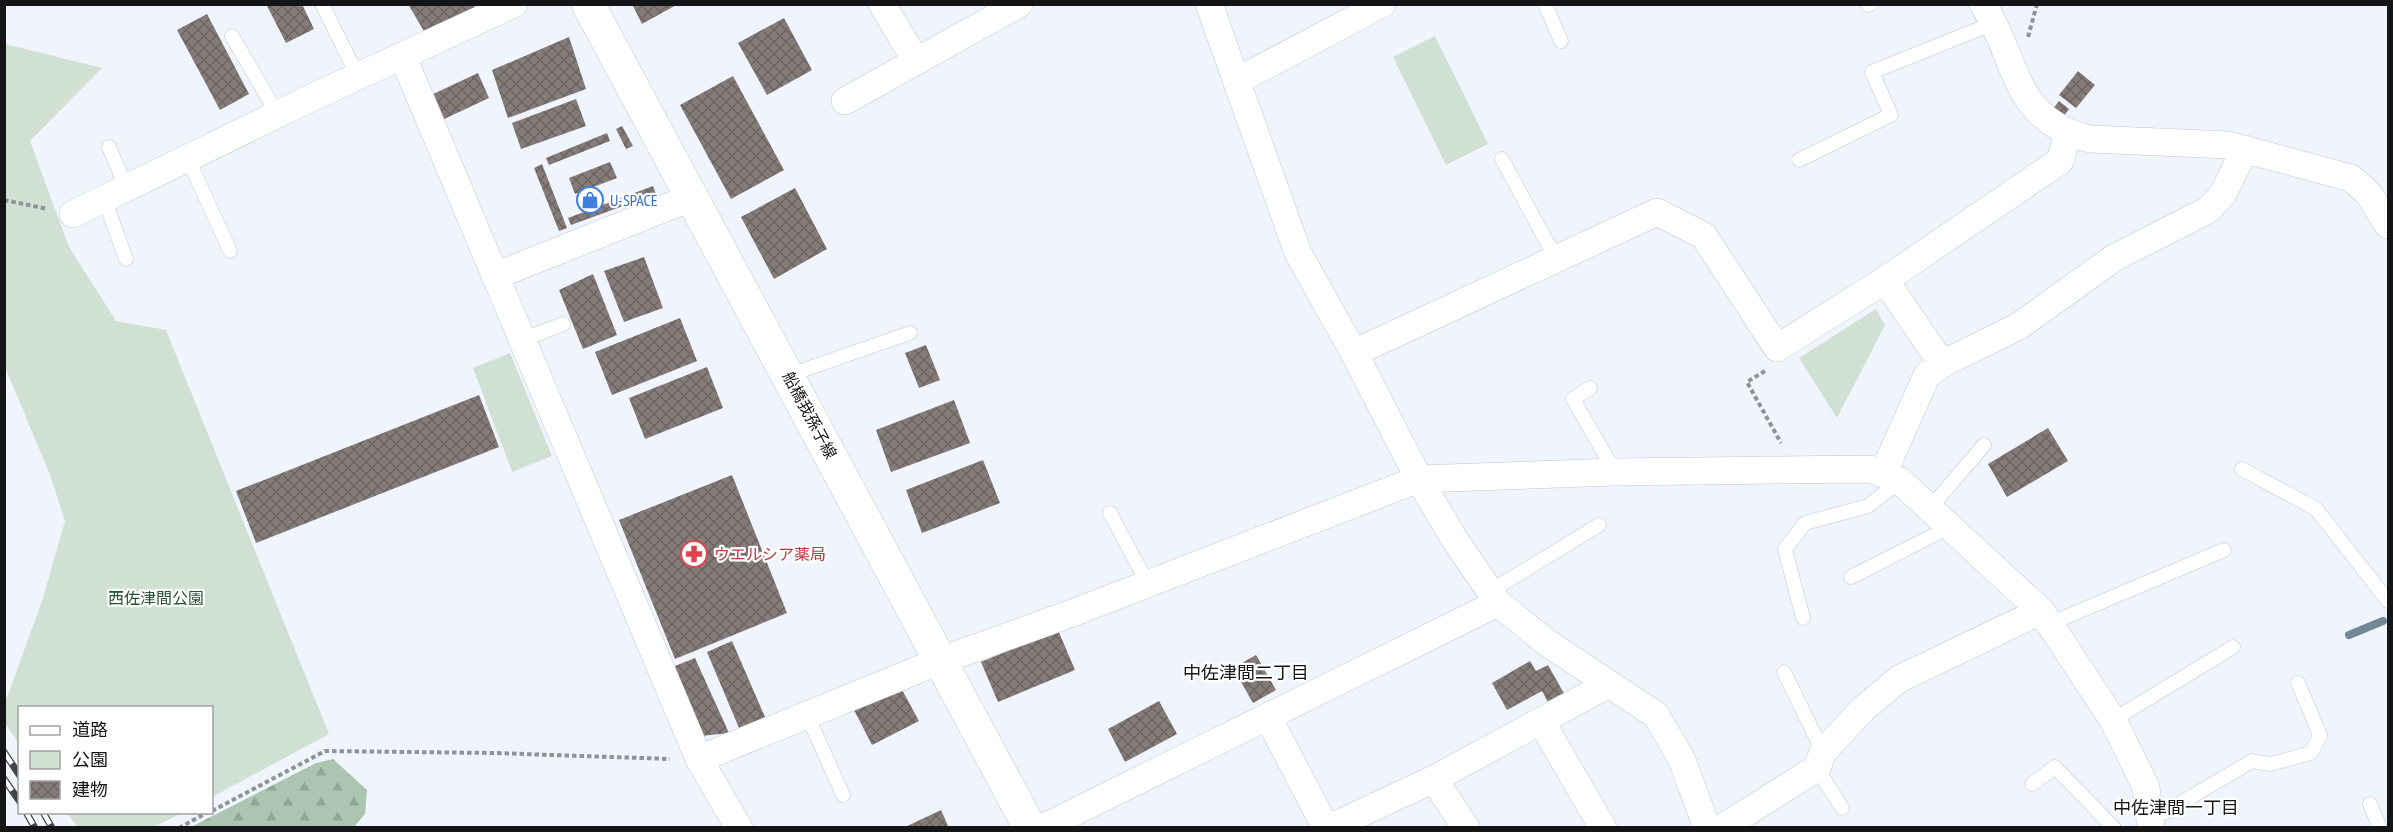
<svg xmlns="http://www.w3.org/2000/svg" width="2393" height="832" font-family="'PT Sans Narrow','Noto Sans JP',sans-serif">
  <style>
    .forest { fill: url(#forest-firs) }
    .park { fill: #d0e1d3 }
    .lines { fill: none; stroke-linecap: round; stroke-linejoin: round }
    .stream { stroke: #728894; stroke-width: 8 }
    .building { fill: url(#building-cross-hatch) }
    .service-casing { stroke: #c0c5cc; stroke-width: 15 }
    .minor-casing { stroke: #c0c5cc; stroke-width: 28 }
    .primary-casing { stroke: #c0c5cc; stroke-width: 34 }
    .path { stroke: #8f9398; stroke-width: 4; stroke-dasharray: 4.5 3; stroke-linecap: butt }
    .service { stroke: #fff; stroke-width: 14 }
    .minor { stroke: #fff; stroke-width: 27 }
    .primary { stroke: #fff; stroke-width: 33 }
    .rail-casing { stroke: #434649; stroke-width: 7 }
    .rail { stroke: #fff; stroke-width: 4.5; stroke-dasharray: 14; stroke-linecap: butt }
    .labels { text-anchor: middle; stroke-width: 4.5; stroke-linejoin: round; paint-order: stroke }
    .shop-label { font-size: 16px; fill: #366cbe; stroke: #fff; text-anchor: start }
    .street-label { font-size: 16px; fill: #131517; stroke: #fff }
    .health-label { font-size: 16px; fill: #be3a42; stroke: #fff; text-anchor: start }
    .park-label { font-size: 16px; fill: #275233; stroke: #fff }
    .neighbourhood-label { font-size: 18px; fill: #131517; stroke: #fff }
  </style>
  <defs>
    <pattern id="forest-firs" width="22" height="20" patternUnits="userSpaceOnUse" patternTransform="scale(1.5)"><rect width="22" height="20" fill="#abc5b0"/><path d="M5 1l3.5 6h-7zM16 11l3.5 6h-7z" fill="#92a897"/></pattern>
    <pattern id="building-cross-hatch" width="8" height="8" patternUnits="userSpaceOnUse" patternTransform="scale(1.5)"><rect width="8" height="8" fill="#857c79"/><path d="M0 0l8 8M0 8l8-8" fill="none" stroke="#6c6462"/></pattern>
  </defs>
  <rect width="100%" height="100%" fill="#f0f5fd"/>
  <path class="forest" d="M333 759 367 790 365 814 354 827H191L316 763Z"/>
  <g class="park">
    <path d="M1435 36 1488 144 1446 165 1393 57Z"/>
    <path d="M5 44 102 68 30 141 69 247 116 321 166 330 329 734 212 797V708H20L19 744 5 723V703L42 601 65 521 50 475 5 367Z"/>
    <path d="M1876 309 1885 325 1837 418 1799 358Z"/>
    <path d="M510 353 552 456 512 472 473 368Z"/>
    <path d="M67 813H182L154 827H78Z"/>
  </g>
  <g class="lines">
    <path class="stream" d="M2349 635 2383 621"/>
  </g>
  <g class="building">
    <path d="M266 4H302L314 29 286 43Z"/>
    <path d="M408 4H473L475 8 425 33Z"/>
    <path d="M632 4H678L642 24Z"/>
    <path d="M207 14 249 94 220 110 177 30Z"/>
    <path d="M784 18 812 70 767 95 738 43Z"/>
    <path d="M569 37 586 89 508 118 492 70Z"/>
    <path d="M2078 71 2095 85 2076 108 2059 95Z"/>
    <path d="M478 73 489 98 440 121 429 96Z"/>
    <path d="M733 76 784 170 731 199 680 105Z"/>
    <path d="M576 99 586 126 521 149 512 123Z"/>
    <path d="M2059 101 2069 109 2064 116 2053 109Z"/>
    <path d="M622 126 633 146 626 149 616 129Z"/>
    <path d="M607 133 610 141 549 165 546 158Z"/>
    <path d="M610 162 617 178 575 194 569 178Z"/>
    <path d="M542 164 567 228 559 231 534 168Z"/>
    <path d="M653 186 656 194 571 225 568 218Z"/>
    <path d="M795 188 827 249 774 279 741 217Z"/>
    <path d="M644 257 663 308 624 322 604 271Z"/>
    <path d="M593 274 617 335 583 349 559 290Z"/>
    <path d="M680 318 697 361 612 395 595 352Z"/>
    <path d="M926 345 940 380 919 388 905 353Z"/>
    <path d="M707 367 723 408 645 439 629 398Z"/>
    <path d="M479 395 499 447 256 543 236 491Z"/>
    <path d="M954 400 970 443 891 472 876 430Z"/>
    <path d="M2048 428 2068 461 2007 497 1988 464Z"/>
    <path d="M983 460 1000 503 922 533 906 490Z"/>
    <path d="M732 475 787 613 675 659 619 520Z"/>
    <path d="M1058 630 1075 670 998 702 981 662Z"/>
    <path d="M732 641 765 717 739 728 707 652Z"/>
    <path d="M1256 655 1276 690 1253 703 1233 668Z"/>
    <path d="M695 658 729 733 701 736 670 668Z"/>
    <path d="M1530 661 1536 671 1548 665 1566 697 1550 706 1542 691 1507 710 1492 683Z"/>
    <path d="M900 686 919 721 872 745 854 710Z"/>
    <path d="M1159 701 1177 734 1125 762 1108 729Z"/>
    <path d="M941 810 949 828H903Z"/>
  </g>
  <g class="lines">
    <defs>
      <g id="service">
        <path d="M322 4 358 77"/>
        <path d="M1545 4 1561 41"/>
        <path d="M1868 5 1870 4"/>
        <path d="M232 36 278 115"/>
        <path d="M109 147 126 187"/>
        <path d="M188 159 230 251"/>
        <path d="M1502 159 1556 259"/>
        <path d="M1799 160 1891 115 1872 72 1994 23"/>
        <path d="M104 198 126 259"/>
        <path d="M522 340 563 324"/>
        <path d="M789 375 910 333"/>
        <path d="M1590 388 1573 399 1615 472"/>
        <path d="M2242 469 2316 509 2388 601"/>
        <path d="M1930 508 1984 445"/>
        <path d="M1110 513 1148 584"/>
        <path d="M1851 577 1936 534 1946 522"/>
        <path d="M1489 592 1599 525"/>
        <path d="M1803 618 1785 549 1805 523 1868 506 1900 481"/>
        <path d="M2049 624 2224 550"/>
        <path d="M1784 672 1823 752"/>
        <path d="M808 717 843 795"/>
        <path d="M2113 720 2233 647"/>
        <path d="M1817 768 1842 808"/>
        <path d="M2032 784 2055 767 2114 828"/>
        <path d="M2370 804 2380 828"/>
        <path d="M2150 821 2252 761 2270 764 2311 753 2320 735 2298 683"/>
      </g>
      <g id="minor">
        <path d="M882 4 916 61"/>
        <path d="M1209 4 1298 253 1354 353 1419 479 1453 537 1498 603 1546 642 1656 715 1682 760 1707 828"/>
        <path d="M1983 4C2019 62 2012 120 2090 139L2228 145 2351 178 2368 193 2388 225"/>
        <path d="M403 57 699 759 739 828"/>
        <path d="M1237 81 1382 4"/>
        <path d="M845 101 1019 4"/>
        <path d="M73 214 311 98 514 4"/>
        <path d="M495 276 693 197"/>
        <path d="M1885 280 1942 364"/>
        <path d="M1354 353 1657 212 1704 236 1777 348 1885 280 2060 161 2068 133"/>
        <path d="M1883 474 1927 375 1942 364 2019 326 2114 258 2208 210 2223 194 2245 149"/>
        <path d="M1268 717 1326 828"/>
        <path d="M1541 721 1603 828"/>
        <path d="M699 759 942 660 1075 612 1419 479 1615 472 1870 469 1900 481 2041 611 2113 720 2146 787 2151 828"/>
        <path d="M1434 779 1466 828"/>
        <path d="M1042 828 1498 603"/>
        <path d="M1329 828 1434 779 1609 684"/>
        <path d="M1722 828 1817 768 1823 752 1863 709 1899 679 2041 611"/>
      </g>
      <path id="primary" d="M588 4 1030 828"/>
    </defs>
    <use href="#service" class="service-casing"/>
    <use href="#minor" class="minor-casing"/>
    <use href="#primary" class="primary-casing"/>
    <g class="path">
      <path d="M2028 37 2037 4"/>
      <path d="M4 200 48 209"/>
      <path d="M1765 371 1747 382 1781 443"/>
      <path d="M212 811 325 751 494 753 670 759"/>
      <path d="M179 828 208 812"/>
    </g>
    <use href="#service" class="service"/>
    <use href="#minor" class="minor"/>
    <use href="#primary" class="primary"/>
    <defs>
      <g id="rail">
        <path d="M4 752 20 776"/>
        <path d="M4 779 20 802"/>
        <path d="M26 812 35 828"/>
        <path d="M43 812 52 828"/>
      </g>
    </defs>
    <use href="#rail" class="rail-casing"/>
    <use href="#rail" class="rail"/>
  </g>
  <defs>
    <symbol id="shop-ring" viewBox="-11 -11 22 22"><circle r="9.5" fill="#fff" stroke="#3f7fe0" stroke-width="1.5"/><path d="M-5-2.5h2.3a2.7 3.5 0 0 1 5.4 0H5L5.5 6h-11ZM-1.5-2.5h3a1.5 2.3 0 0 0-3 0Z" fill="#3f7fe0"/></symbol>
    <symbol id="pharmacy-ring" viewBox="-11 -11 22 22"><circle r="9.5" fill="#fff" stroke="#e0444e" stroke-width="1.5"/><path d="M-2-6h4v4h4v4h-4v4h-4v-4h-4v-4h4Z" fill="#e0444e"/></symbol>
  </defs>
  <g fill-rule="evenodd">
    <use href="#shop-ring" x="575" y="185" width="30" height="30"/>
    <use href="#pharmacy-ring" x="679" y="539" width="30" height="30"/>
  </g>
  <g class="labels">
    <g class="shop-label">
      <text x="610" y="206">U-SPACE</text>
    </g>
    <g class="street-label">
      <text transform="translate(810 415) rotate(62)" y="6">船橋我孫子線</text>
    </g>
    <g class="health-label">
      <text x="714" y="560">ウエルシア薬局</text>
    </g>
    <g class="park-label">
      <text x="156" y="604">西佐津間公園</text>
    </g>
    <g class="neighbourhood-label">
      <text x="1246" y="679">中佐津間二丁目</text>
      <text x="2176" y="814">中佐津間一丁目</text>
    </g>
  </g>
  <rect width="2393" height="832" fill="none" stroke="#131517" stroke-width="12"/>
  <rect x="18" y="706" width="195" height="108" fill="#ffffff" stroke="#a1a1a2" stroke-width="1.5"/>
  <rect x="30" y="726" width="30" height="9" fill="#ffffff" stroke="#a1a1a2" stroke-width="1.5"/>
  <text x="72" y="736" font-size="18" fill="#131517">道路</text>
  <rect x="30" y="751" width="30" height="18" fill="#d0e1d3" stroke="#a1a1a2" stroke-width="1.5"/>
  <text x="72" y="766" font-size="18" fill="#131517">公園</text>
  <rect x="30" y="781" width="30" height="18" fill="url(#building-cross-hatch)" stroke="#a1a1a2" stroke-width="1.5"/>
  <text x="72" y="796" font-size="18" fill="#131517">建物</text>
</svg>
